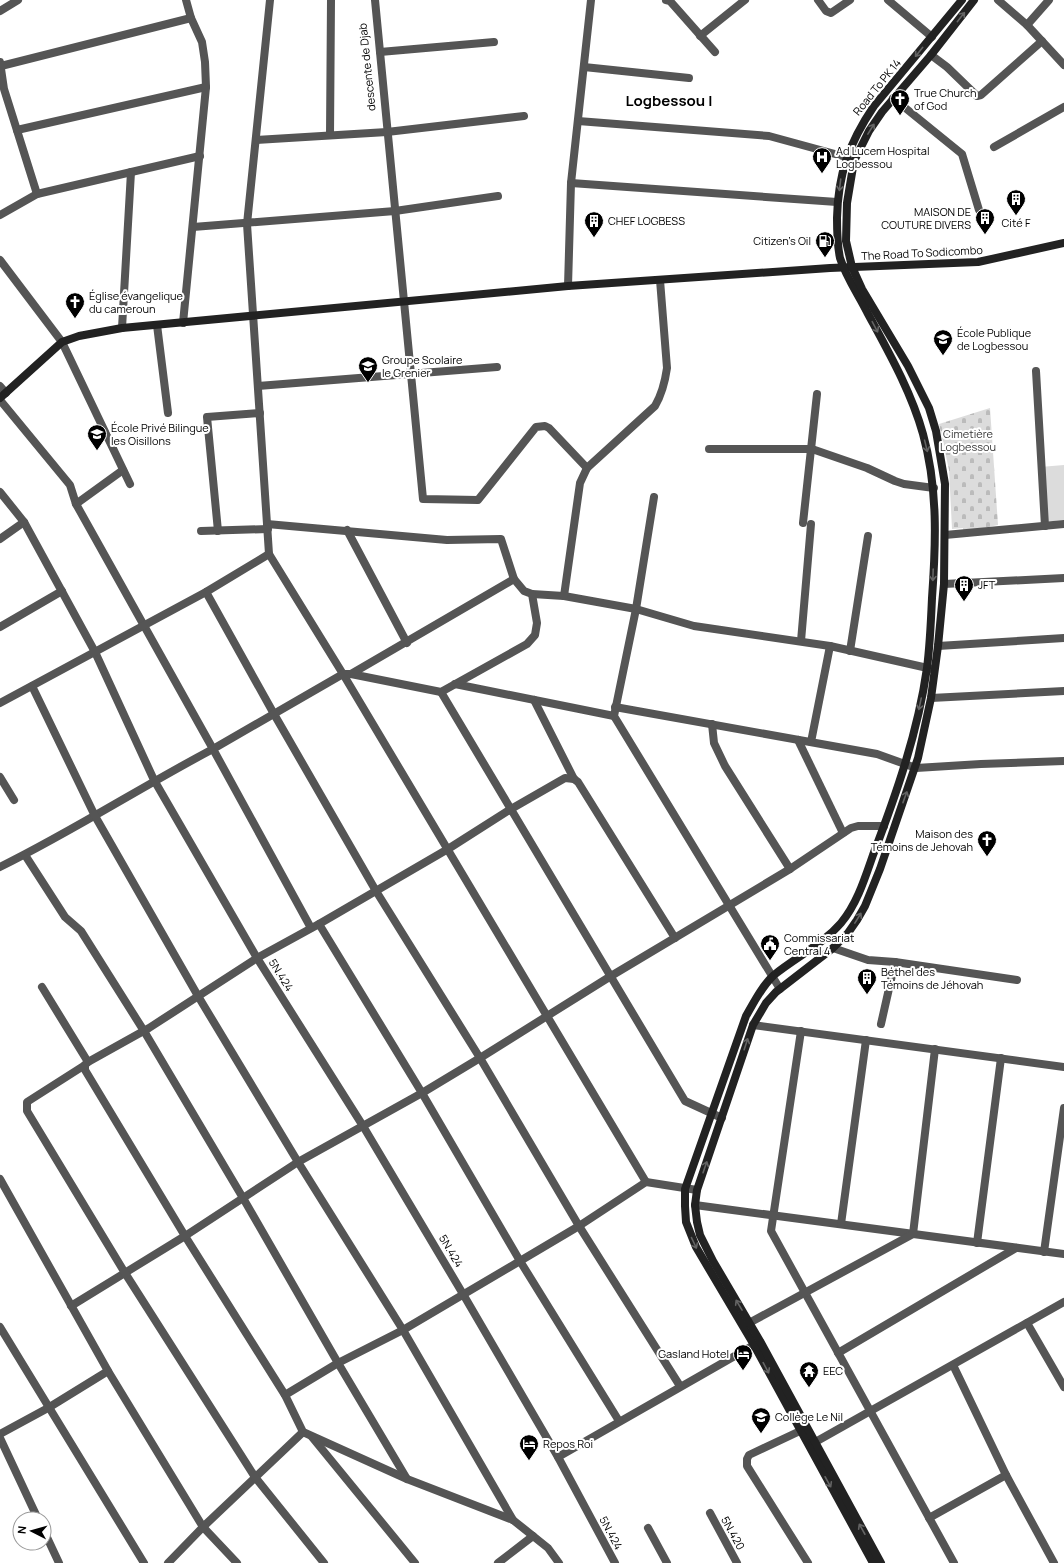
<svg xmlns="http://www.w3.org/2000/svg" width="1064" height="1563" font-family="Manrope,sans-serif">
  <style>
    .grass { fill: #dcdcdc }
    .cemetery { fill: url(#cemetery-stones) }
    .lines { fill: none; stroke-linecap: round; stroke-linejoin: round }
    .street { stroke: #555; stroke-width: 8 }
    .secondary { stroke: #222; stroke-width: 8 }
    .oneway { stroke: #646464 }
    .labels { text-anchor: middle; stroke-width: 4; stroke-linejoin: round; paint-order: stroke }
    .street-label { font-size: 11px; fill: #000; stroke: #fff }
    .poi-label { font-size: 11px; fill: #000; stroke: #fff; text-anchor: start }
    .park-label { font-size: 11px; fill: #333; stroke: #fff }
    .district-label { font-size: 15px; font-weight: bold; fill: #000; stroke: #fff }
  </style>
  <defs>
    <pattern id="cemetery-stones" width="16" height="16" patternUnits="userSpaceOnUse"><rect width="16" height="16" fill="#dcdcdc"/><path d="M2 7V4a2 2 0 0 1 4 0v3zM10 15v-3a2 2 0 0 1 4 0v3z" fill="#bbb"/></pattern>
  </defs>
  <rect width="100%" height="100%" fill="#fff"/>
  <path class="grass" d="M1064 465V520L1043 522 1040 467Z"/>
  <path class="cemetery" d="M990 408 998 525 963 532V528L952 529 949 470 939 424Z"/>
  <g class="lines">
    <g class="street">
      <path d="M270 0 247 224 269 554 343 674 646 1182"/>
      <path d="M375 0 423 499 478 500 536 427 545 426 549 428 587 468"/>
      <path d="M666 0 670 1 715 52"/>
      <path d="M818 0 826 11 831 13 850 0"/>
      <path d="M888 0 932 37"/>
      <path d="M998 0 1027 25 1064 65"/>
      <path d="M0 11 18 0"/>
      <path d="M1027 25 1049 0"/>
      <path d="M700 36 745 0"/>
      <path d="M380 52 494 42"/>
      <path d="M931 55 947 67 977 96 981 95 1042 41"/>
      <path d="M0 62 4 89 37 194"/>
      <path d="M1 66 191 18"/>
      <path d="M584 67 689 78"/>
      <path d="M893 98 962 154 979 210"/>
      <path d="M578 121 769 136 846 157"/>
      <path d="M17 130 206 87"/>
      <path d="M330 135 331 0"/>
      <path d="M256 140 387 132 524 116"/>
      <path d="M994 147 1064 107"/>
      <path d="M571 183 837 202"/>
      <path d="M0 215 37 194 200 156"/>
      <path d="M193 227 395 211 498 196"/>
      <path d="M0 260 62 342 130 484"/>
      <path d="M568 286 571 183 591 0"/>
      <path d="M183 323 206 87 205 62 202 42 191 18 186 0"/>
      <path d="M157 325 168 413"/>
      <path d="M122 328 131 172"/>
      <path d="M1036 371 1045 526"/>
      <path d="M0 386 6 393"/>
      <path d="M258 386 497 367"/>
      <path d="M0 400 70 485 76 504 213 749C141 787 73 831 0 867"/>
      <path d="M709 449H812L867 468 895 481 904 484 934 488"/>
      <path d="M0 492 24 522 95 652 154 780 257 958 363 1126 463 1294 558 1457 615 1563"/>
      <path d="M654 497 636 609 614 716 780 989"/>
      <path d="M76 504 123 470"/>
      <path d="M803 523 817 394"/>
      <path d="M267 524 447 540 501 539 514 579"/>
      <path d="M347 530 407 643"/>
      <path d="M201 531 268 529"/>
      <path d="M218 531 207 417 260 413"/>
      <path d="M945 535 1064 524"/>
      <path d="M0 539 24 522"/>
      <path d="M944 584 1064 578"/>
      <path d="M206 592 274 714 376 891 480 1058 579 1226 680 1386"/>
      <path d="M532 594 564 596 636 609 694 626 830 646 932 669"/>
      <path d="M564 596 580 483 587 468 655 406C662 394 665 382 667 368L660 280"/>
      <path d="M0 627 62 591"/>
      <path d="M801 641 811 524"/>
      <path d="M938 646 1064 638"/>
      <path d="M850 651 868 536"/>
      <path d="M455 684 614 716"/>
      <path d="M32 686 95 816 198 996 298 1162 403 1330 513 1520"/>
      <path d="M441 692 685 1101 722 1118"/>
      <path d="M931 698 1064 691"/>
      <path d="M534 700 574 779 578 782 675 938"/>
      <path d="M0 703 206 592 269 554"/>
      <path d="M615 707 877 754 916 768 981 764 1064 761"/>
      <path d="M712 724 714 743 725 766 790 869"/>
      <path d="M798 740 843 833"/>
      <path d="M811 742 830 646"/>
      <path d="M0 777 14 800"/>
      <path d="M25 855 65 917 81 931 144 1031 243 1198 338 1363 407 1479"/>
      <path d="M319 924 448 849 511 809 565 778 574 779"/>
      <path d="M311 928 213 749 343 674H351L441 692 527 644 535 635 537 623 532 594 524 591 514 579 351 674"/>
      <path d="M833 948 868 960 895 962 1017 980"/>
      <path d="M42 987 88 1062"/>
      <path d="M881 1024 895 962"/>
      <path d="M753 1025 1064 1067"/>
      <path d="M801 1031 771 1231 954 1563"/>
      <path d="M85 1065V1070L185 1236 285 1395 303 1432 407 1479 513 1520 548 1548 559 1563"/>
      <path d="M0 1179 108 1371 203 1527 237 1563"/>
      <path d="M695 1205 1064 1254"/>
      <path d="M841 1224 866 1040"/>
      <path d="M977 1243 1001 1058"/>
      <path d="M1044 1252 1064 1108"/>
      <path d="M71 1306 185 1236 298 1162 422 1093 480 1058 611 976 790 869 851 828 858 826H884"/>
      <path d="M749 1323 913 1234 935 1049"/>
      <path d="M1027 1323 1064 1387"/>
      <path d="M0 1327 144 1563"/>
      <path d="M838 1353 1016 1248"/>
      <path d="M953 1365 1006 1475 1054 1563"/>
      <path d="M285 1395 338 1363 403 1330 520 1261 579 1226 646 1182 697 1190"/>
      <path d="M800 1431 749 1455 747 1459V1466L808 1563"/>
      <path d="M0 1434 48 1408 108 1371"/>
      <path d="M312 1437 415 1563"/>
      <path d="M0 1438 38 1519"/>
      <path d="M810 1445 1064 1302"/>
      <path d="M558 1457 754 1345"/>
      <path d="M710 1513 737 1563"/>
      <path d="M929 1518 1006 1475"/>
      <path d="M648 1528 667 1563"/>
      <path d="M44 1531 59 1563"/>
      <path d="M168 1563 203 1527 303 1432"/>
      <path d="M324 1563 255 1477 125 1273 27 1111V1102L85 1065 88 1062 149 1028 257 958 319 924 422 1093 520 1261 619 1421"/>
      <path d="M498 1563 533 1536"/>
    </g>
    <g class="secondary">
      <path d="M0 398 62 342 79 336 122 328 568 286 830 268 978 262 1064 243"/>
      <path d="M873 1563 754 1345 696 1247 686 1222 685 1206V1189L746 1016C754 1002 762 986 774 975 796 957 822 945 841 923 857 904 865 878 873 855 896 795 918 732 927 668 930 645 931 621 932 598 936 543 938 488 923 434 911 391 888 351 867 312 858 294 846 277 840 258 837 244 837 232 837 218 838 174 849 143 874 106L962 0"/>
      <path d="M881 1563 760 1341 713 1261 700 1235 697 1222 695 1205 697 1190 753 1025 766 1003 776 992 833 948 848 933 857 920 865 906 880 869 918 758 931 698 938 646 944 584 945 484 936 431 929 408 908 366 862 289 852 267 846 241 847 203 854 161 869 131 882 112 931 55 974 0"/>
    </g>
  </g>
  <defs><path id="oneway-shaft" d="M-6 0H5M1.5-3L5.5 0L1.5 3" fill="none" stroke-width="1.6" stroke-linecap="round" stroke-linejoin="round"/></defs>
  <g class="oneway">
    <use href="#oneway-shaft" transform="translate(961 17) rotate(-52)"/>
    <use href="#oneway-shaft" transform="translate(919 52) rotate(129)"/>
    <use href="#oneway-shaft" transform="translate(871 129) rotate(-58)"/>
    <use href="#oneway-shaft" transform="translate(840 185) rotate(97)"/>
    <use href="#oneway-shaft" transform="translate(875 327) rotate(62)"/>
    <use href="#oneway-shaft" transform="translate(926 446) rotate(76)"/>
    <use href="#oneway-shaft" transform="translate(933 575) rotate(92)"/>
    <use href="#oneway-shaft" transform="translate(920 704) rotate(102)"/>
    <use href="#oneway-shaft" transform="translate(905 797) rotate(-70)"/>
    <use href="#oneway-shaft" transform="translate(858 918) rotate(-58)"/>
    <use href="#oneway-shaft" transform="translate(746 1044) rotate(-72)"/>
    <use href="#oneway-shaft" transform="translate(705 1167) rotate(-71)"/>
    <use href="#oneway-shaft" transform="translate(694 1243) rotate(65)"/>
    <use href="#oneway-shaft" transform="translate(739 1305) rotate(-121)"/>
    <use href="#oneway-shaft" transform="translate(766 1368) rotate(62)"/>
    <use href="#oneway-shaft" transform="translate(828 1482) rotate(61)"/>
    <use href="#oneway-shaft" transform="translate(862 1529) rotate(-119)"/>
  </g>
  <defs>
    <symbol id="church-pin" viewBox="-11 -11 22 30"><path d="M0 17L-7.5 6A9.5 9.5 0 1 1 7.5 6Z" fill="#000" stroke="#fff"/><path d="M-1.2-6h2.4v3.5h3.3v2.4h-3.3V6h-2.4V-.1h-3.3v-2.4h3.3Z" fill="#fff"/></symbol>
    <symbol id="hospital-pin" viewBox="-11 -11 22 30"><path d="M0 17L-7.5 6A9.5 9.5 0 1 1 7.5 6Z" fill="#000" stroke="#fff"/><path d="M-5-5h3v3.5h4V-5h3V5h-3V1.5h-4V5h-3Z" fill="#fff"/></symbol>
    <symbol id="building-pin" viewBox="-11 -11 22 30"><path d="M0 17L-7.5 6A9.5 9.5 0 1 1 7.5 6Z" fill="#000" stroke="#fff"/><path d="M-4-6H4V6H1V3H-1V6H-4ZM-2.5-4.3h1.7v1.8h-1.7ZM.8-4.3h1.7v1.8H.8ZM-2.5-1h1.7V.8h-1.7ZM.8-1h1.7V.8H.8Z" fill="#fff"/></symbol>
    <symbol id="fuel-pin" viewBox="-11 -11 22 30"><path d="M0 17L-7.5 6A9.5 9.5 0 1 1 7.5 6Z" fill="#000" stroke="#fff"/><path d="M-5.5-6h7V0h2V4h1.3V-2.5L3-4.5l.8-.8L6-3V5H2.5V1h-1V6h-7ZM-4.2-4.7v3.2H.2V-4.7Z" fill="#fff"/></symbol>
    <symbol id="school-pin" viewBox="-11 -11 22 30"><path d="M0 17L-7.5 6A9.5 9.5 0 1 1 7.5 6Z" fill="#000" stroke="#fff"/><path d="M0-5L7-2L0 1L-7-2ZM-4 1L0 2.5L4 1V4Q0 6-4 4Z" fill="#fff"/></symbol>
    <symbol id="civic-pin" viewBox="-11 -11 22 30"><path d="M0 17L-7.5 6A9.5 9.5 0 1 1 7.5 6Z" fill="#000" stroke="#fff"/><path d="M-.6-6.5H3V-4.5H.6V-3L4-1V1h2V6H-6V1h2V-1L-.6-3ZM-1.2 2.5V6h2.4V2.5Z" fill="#fff"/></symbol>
    <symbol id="hotel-pin" viewBox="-11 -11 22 30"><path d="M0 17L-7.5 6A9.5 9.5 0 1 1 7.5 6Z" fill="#000" stroke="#fff"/><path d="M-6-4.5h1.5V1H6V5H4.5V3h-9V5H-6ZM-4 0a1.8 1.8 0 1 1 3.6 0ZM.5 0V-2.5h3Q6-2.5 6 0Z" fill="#fff"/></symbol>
    <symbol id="temple-pin" viewBox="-11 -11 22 30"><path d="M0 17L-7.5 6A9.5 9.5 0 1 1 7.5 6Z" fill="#000" stroke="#fff"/><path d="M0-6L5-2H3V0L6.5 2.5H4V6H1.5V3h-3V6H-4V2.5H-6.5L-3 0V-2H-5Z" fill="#fff"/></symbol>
  </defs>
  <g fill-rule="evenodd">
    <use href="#church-pin" x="889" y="88" width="22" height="30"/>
    <use href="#hospital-pin" x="811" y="146" width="22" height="30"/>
    <use href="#building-pin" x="1005" y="188" width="22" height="30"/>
    <use href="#building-pin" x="974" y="207" width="22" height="30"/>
    <use href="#building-pin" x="583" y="210" width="22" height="30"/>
    <use href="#fuel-pin" x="814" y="230" width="22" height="30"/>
    <use href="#church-pin" x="64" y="291" width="22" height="30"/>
    <use href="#school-pin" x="932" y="328" width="22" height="30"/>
    <use href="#school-pin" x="357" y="355" width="22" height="30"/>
    <use href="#school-pin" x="86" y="423" width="22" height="30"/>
    <use href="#building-pin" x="953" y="574" width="22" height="30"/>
    <use href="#church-pin" x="976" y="829" width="22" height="30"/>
    <use href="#civic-pin" x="759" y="933" width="22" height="30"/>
    <use href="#building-pin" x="856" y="967" width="22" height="30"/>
    <use href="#hotel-pin" x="732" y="1343" width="22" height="30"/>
    <use href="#temple-pin" x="798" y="1360" width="22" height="30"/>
    <use href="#school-pin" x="750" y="1406" width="22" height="30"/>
    <use href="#hotel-pin" x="518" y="1433" width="22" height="30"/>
  </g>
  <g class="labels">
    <g class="street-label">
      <text transform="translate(367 67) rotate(-96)" y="4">descente de Djab</text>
      <text transform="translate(877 87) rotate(-51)" y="4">Road To PK 14</text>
      <text transform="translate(922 253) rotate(-3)" y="4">The Road To Sodicombo</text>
      <text transform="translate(281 975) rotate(58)" y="4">5N.424</text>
      <text transform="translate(451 1251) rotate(59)" y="4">5N.424</text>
      <text transform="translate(611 1533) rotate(62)" y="4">5N.424</text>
      <text transform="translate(733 1533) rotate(61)" y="4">5N.420</text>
    </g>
    <g class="poi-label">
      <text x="914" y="97">True Church<tspan x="914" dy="13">of God</tspan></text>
      <text x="836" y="155">Ad Lucem Hospital<tspan x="836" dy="13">Logbessou</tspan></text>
      <text x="971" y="216" text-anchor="end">MAISON DE<tspan x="971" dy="13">COUTURE DIVERS</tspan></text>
      <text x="608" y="225">CHEF LOGBESS</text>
      <text x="1016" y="227" text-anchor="middle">Cité F</text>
      <text x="811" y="245" text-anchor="end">Citizen's Oil</text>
      <text x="89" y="300">Église évangelique<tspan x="89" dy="13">du cameroun</tspan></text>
      <text x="957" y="337">École Publique<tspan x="957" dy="13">de Logbessou</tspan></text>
      <text x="382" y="364">Groupe Scolaire<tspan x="382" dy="13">le Grenier</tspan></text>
      <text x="111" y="432">École Privé Bilingue<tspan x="111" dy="13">les Oisillons</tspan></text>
      <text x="978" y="589">JFT</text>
      <text x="973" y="838" text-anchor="end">Maison des<tspan x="973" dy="13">Témoins de Jehovah</tspan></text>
      <text x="784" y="942">Commissariat<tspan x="784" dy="13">Central 4</tspan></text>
      <text x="881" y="976">Béthel des<tspan x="881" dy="13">Témoins de Jéhovah</tspan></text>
      <text x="729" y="1358" text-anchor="end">Gasland Hotel</text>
      <text x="823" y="1375">EEC</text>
      <text x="775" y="1421">Collège Le Nil</text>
      <text x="543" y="1448">Repos Roi</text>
    </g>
    <g class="park-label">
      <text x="968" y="438">Cimetière<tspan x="968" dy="13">Logbessou</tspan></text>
    </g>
    <g class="district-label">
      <text x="669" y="106">Logbessou I</text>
    </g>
  </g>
  <g transform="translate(32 1531) rotate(276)"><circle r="19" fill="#ffffff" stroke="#999999"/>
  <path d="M0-3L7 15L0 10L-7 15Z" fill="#000000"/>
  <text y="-6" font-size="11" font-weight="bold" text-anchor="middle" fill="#000000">N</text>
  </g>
</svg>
